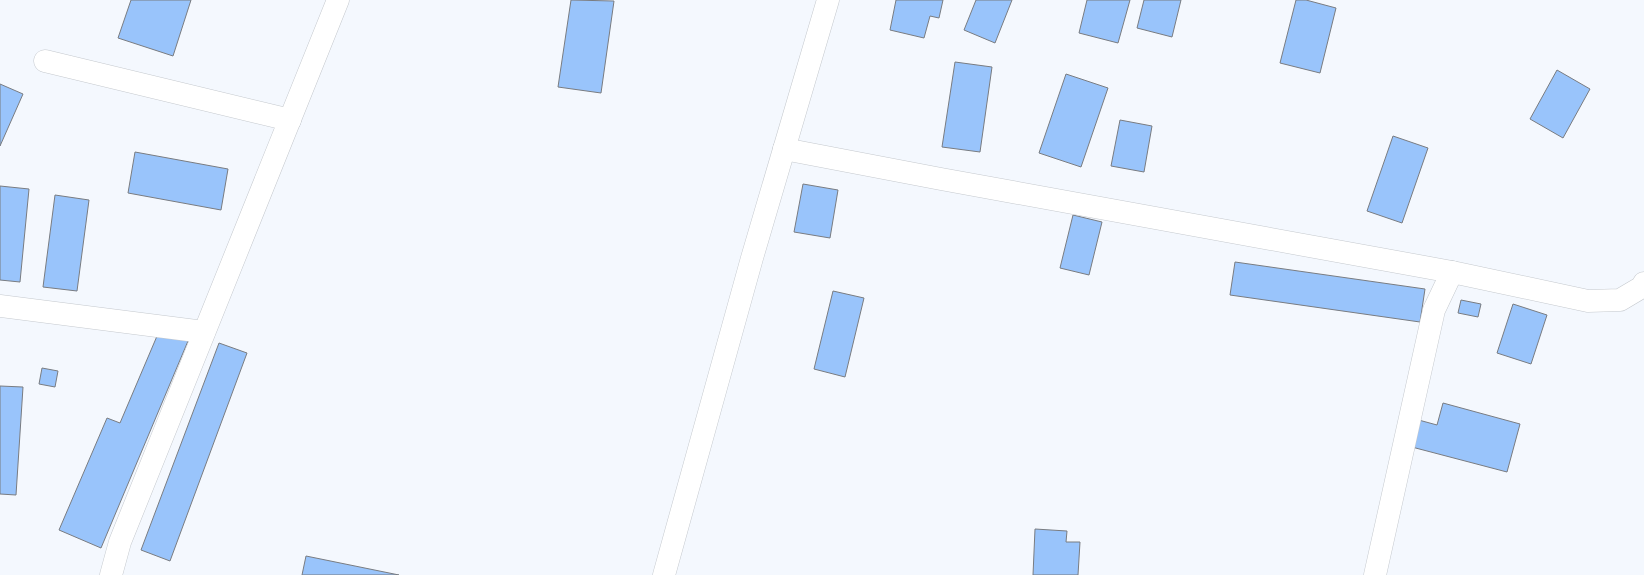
<svg xmlns="http://www.w3.org/2000/svg" width="1644" height="575" font-family="Signika,sans-serif">
  <style>
    .building { fill: #99c4fb; stroke: #797c81 }
    .lines { fill: none; stroke-linecap: round; stroke-linejoin: round }
    .minor-casing { stroke: #c5c9ce; stroke-width: 23 }
    .minor { stroke: #fff; stroke-width: 22 }
  </style>
  <rect width="100%" height="100%" fill="#f4f8fe"/>
  <g class="building">
    <path d="M131 0H191L173 56 118 38Z"/>
    <path d="M571 0 614 1 601 93 558 87Z"/>
    <path d="M896 0H943L939 18 930 16 924 38 890 30Z"/>
    <path d="M976 0H1012L995 43 964 30Z"/>
    <path d="M1087 0H1130L1118 43 1079 33Z"/>
    <path d="M1144 0H1181L1172 37 1137 28Z"/>
    <path d="M1296 0H1306L1336 8 1320 73 1280 63Z"/>
    <path d="M955 62 992 67 980 152 942 147Z"/>
    <path d="M1557 70 1590 89 1563 138 1530 119Z"/>
    <path d="M1066 74 1108 88 1081 167 1039 153Z"/>
    <path d="M0 84 23 94 0 146Z"/>
    <path d="M1120 120 1152 126 1144 172 1111 166Z"/>
    <path d="M1393 136 1428 148 1402 223 1367 211Z"/>
    <path d="M135 152 228 169 221 210 128 193Z"/>
    <path d="M803 184 838 190 830 238 794 232Z"/>
    <path d="M0 186 29 189 20 282 0 280Z"/>
    <path d="M55 195 89 200 77 291 43 287Z"/>
    <path d="M1073 215 1102 222 1089 275 1060 268Z"/>
    <path d="M1235 262 1425 289 1420 322 1230 295Z"/>
    <path d="M833 291 864 298 845 377 814 369Z"/>
    <path d="M1461 300 1481 304 1478 317 1458 313Z"/>
    <path d="M1513 304 1547 315 1531 364 1497 353Z"/>
    <path d="M160 329 188 341 101 548 59 530 107 418 120 423Z"/>
    <path d="M219 343 247 353 170 561 141 550Z"/>
    <path d="M42 368 58 371 55 387 39 384Z"/>
    <path d="M0 386 23 387 16 495 0 494Z"/>
    <path d="M1443 403 1520 424 1507 472 1408 446 1415 419 1437 425Z"/>
    <path d="M1035 529 1067 531 1066 542H1080L1078 575H1033Z"/>
    <path d="M306 556 399 575H302Z"/>
  </g>
  <g class="lines">
    <defs>
      <g id="minor">
        <path d="M45 61 290 120"/>
        <path d="M784 149 941 179 1452 272"/>
        <path d="M0 306 204 332"/>
        <path d="M111 575 120 542 338 0"/>
        <path d="M664 575 752 258 828 0"/>
        <path d="M1375 575 1434 310 1452 272 1588 301 1620 300 1642 287 1644 283"/>
      </g>
    </defs>
    <use href="#minor" class="minor-casing"/>
    <use href="#minor" class="minor"/>
  </g>
</svg>
